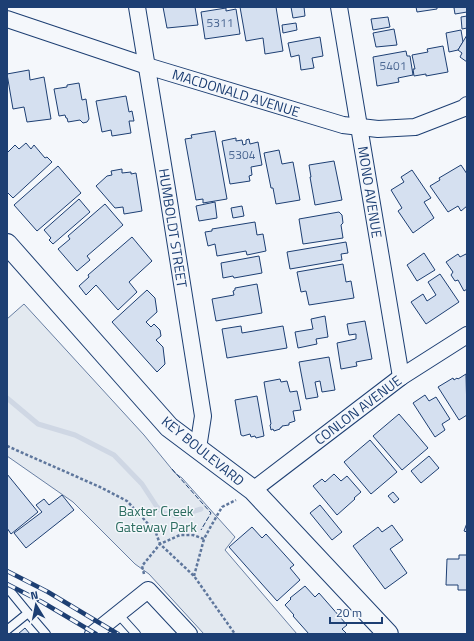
<svg xmlns="http://www.w3.org/2000/svg" width="474" height="641" font-family="'Titillium Web',sans-serif">
  <style>
    .green { fill: #e3e9f0; stroke: #687fa3 }
    .lines { fill: none; stroke-linecap: round; stroke-linejoin: round }
    .stream { stroke: #cfd7e4; stroke-width: 5 }
    .building { fill: #d5e0f0; stroke: #1d3f73 }
    .service-casing { stroke: #1d3f73; stroke-width: 10 }
    .minor-casing { stroke: #1d3f73; stroke-width: 18 }
    .tertiary-casing { stroke: #1d3f73; stroke-width: 22 }
    .path { stroke: #5e769c; stroke-width: 2.5; stroke-dasharray: 3 2; stroke-linecap: butt }
    .service { stroke: #f4f7fb; stroke-width: 8 }
    .minor { stroke: #f4f7fb; stroke-width: 16 }
    .tertiary { stroke: #f4f7fb; stroke-width: 20 }
    .rail-casing { stroke: #1d3f73; stroke-width: 4.5 }
    .rail { stroke: #f4f7fb; stroke-width: 3; stroke-dasharray: 9; stroke-linecap: butt }
    .fence { stroke: #1d3f73; stroke-width: 1; stroke-dasharray: 5 2; stroke-linecap: butt }
    .labels { text-anchor: middle; stroke-width: 3; stroke-linejoin: round; paint-order: stroke }
    .number-label { font-size: 12px; fill: #4b6792 }
    .street-label { font-size: 14px; fill: #1d3f73; stroke: #f4f7fb }
    .park-label { font-size: 14px; fill: #2c6c60; stroke: #f4f7fb }
  </style>
  <rect width="100%" height="100%" fill="#f4f7fb"/>
  <path class="green" d="M24 304 144 435 175 473 182 478 235 537 225 550 297 634H204L149 574 135 564 73 502 7 456V319Z"/>
  <g class="lines">
    <path class="stream" d="M7 398 38 424 75 435 114 455 142 484 157 507 164 513 178 516 201 509"/>
  </g>
  <g class="building">
    <path d="M163 7H195L198 25 167 28Z"/>
    <path d="M240 7H276L283 51 265 54 263 38 246 41Z"/>
    <path d="M291 7H304L305 16 293 18Z"/>
    <path d="M416 7H437V9L417 12Z"/>
    <path d="M456 7H467V12L455 14 454 8Z"/>
    <path d="M226 8V11L236 9 240 34 205 39 201 12Z"/>
    <path d="M467 16V28L462 29 461 17Z"/>
    <path d="M388 17 390 27 373 30 371 19Z"/>
    <path d="M296 23 297 30 283 33 282 25Z"/>
    <path d="M394 29 397 45 376 47 373 33Z"/>
    <path d="M461 30 463 42 458 50 449 52 446 33Z"/>
    <path d="M467 35V62L460 57 462 53 458 50Z"/>
    <path d="M320 37 323 56 312 58 314 68 301 70 299 55 291 57 288 43Z"/>
    <path d="M443 46 448 72 426 76V74L414 76 413 69H415L412 55 428 52 427 49Z"/>
    <path d="M406 51 407 56H410L413 75 398 78 399 82 377 86 373 57Z"/>
    <path d="M29 70 30 80 44 77 51 119 27 122 24 107 13 109 7 74Z"/>
    <path d="M79 83 82 100 86 99 89 119 87 122 83 123 80 120 68 122 67 118H66L65 115 59 116 54 89 67 87V85Z"/>
    <path d="M126 96 129 112 132 111 134 121H129L131 133 112 136 111 130 102 132 96 101Z"/>
    <path d="M215 131 227 199 203 203V199L196 200 185 139 192 138 191 135Z"/>
    <path d="M236 138V141L242 140 243 145 246 144V140L249 139 250 144 258 142 262 165 251 167 252 175 249 176 250 181 230 184 222 141Z"/>
    <path d="M26 143 31 149 34 145 45 158 47 157 52 162 13 198 7 192V153L15 145 19 149Z"/>
    <path d="M279 150 282 164 293 162 300 200 276 204 273 188H271L264 153Z"/>
    <path d="M334 161 342 200 315 205 310 177H311L309 165Z"/>
    <path d="M461 165 467 174V206L461 211 458 206 448 212 430 186 440 180 439 178Z"/>
    <path d="M58 166 81 193 37 231 14 205Z"/>
    <path d="M122 169V173L131 172V174L136 173 142 211 124 214 123 207 115 208 96 186 107 176 112 175 111 171Z"/>
    <path d="M412 170 431 198 424 202 434 218 413 233 398 211 402 208 391 190 404 182 401 177Z"/>
    <path d="M79 199 90 212 53 244 49 240 51 238 44 230Z"/>
    <path d="M215 202 217 218 199 221 196 206Z"/>
    <path d="M105 204 123 225 87 256 90 260 77 271 58 249 70 239 68 236Z"/>
    <path d="M242 206 244 216 233 218 231 208Z"/>
    <path d="M339 212 342 215 343 223 341 225 343 238 303 244 299 219Z"/>
    <path d="M255 222 257 235 263 234 266 251 247 255 246 251 217 256 215 244 208 246 205 232 212 231V229Z"/>
    <path d="M132 237 152 261 129 282 137 292 118 310 96 285 86 295 79 286 89 277 88 275Z"/>
    <path d="M346 242 348 253 341 254 342 260 290 269 287 252Z"/>
    <path d="M424 253 435 270 417 281 407 265Z"/>
    <path d="M458 254 460 257 466 254 467 256V289L464 291 458 280 455 281 451 275 453 272 446 262Z"/>
    <path d="M259 256 262 273 234 278 233 276 223 278 221 263Z"/>
    <path d="M343 264 346 282 351 281 354 298 309 305 306 291 301 292 297 272Z"/>
    <path d="M440 274 459 302 426 324 411 302 423 294 427 301 436 295 428 282Z"/>
    <path d="M257 284 262 313 216 321 212 299 234 295 233 291 235 290V288Z"/>
    <path d="M147 290 155 298 157 312 146 322 151 327 154 324 160 330 161 336 156 340 163 347 165 364 157 372 112 322Z"/>
    <path d="M325 316 328 337 316 339 317 344 298 348 295 332 313 329 311 319Z"/>
    <path d="M365 321 372 359 356 362 357 366 341 369 337 343 356 339V334L349 335 347 324Z"/>
    <path d="M241 326 242 333 283 326 287 348 227 358 222 329Z"/>
    <path d="M329 357 335 390 322 392 320 381 315 382 318 397 306 399 299 362Z"/>
    <path d="M466 374 467 415 459 420 438 387 453 378 454 380 457 378 458 379Z"/>
    <path d="M280 379 281 382 287 381 290 392 297 391 301 410 293 411 295 421 289 423V425L282 426V427L280 428V429L274 431 273 429 271 430 270 425 271 424 264 382Z"/>
    <path d="M425 395 429 401 436 397 450 419 442 424 445 430 435 437 413 403Z"/>
    <path d="M257 396 264 436 256 438 255 436 251 437 250 434 243 436 241 435 235 400Z"/>
    <path d="M399 414 428 448 402 470 373 436Z"/>
    <path d="M370 440 397 472 371 494 344 462Z"/>
    <path d="M429 456 439 468 421 483 411 471Z"/>
    <path d="M7 474 38 512 11 534 7 528Z"/>
    <path d="M334 474 341 481 347 476 361 492 354 498 355 499 337 515 313 486 322 479 325 482Z"/>
    <path d="M393 492 399 499 394 503 388 496Z"/>
    <path d="M62 495 74 510 26 548 14 533 42 512 36 505 44 499 49 505Z"/>
    <path d="M320 505 342 532 332 540 310 513Z"/>
    <path d="M467 523V532L464 531Z"/>
    <path d="M392 525 403 540 390 549 407 573 385 589 353 546 378 527 382 532Z"/>
    <path d="M252 527 262 538 266 534 294 565 290 568 300 580 277 601 229 547Z"/>
    <path d="M459 555H467V590H458V585H446L447 559H459Z"/>
    <path d="M305 586 315 597 319 593 347 625 342 629 347 634H309L293 616 294 615 285 605 291 599 290 598Z"/>
    <path d="M25 628 30 634H18Z"/>
  </g>
  <g class="lines">
    <defs>
      <g id="service">
        <path d="M10 591 28 613"/>
        <path d="M118 614 136 634"/>
        <path d="M7 630 28 613 46 634"/>
      </g>
      <g id="minor">
        <path d="M137 7 167 189 203 416 198 448"/>
        <path d="M339 7 401 377"/>
        <path d="M7 19 147 66 343 125 378 129 415 127 464 108 467 105"/>
        <path d="M253 490 401 377 467 335"/>
        <path d="M93 634 148 590 189 634"/>
      </g>
      <path id="tertiary" d="M7 244 169 427 253 490 388 634"/>
    </defs>
    <use href="#service" class="service-casing"/>
    <use href="#minor" class="minor-casing"/>
    <use href="#tertiary" class="tertiary-casing"/>
    <g class="path">
      <path d="M7 446 100 487 127 501 142 517 156 533 160 544 194 576 235 634"/>
      <path d="M144 574 142 566 160 544 180 535H193L204 539"/>
      <path d="M194 576 204 539 211 526 222 507 236 500"/>
    </g>
    <use href="#service" class="service"/>
    <use href="#minor" class="minor"/>
    <use href="#tertiary" class="tertiary"/>
    <defs>
      <g id="rail">
        <path d="M7 571 48 592 118 634"/>
        <path d="M7 584 42 602 96 634"/>
      </g>
    </defs>
    <use href="#rail" class="rail-casing"/>
    <use href="#rail" class="rail"/>
    <path class="fence" d="M172 469 211 513 201 530"/>
  </g>
  <g class="labels">
    <g class="number-label">
      <text x="220" y="27">5311</text>
      <text x="393" y="70">5401</text>
      <text x="242" y="159">5304</text>
    </g>
    <g class="street-label">
      <text transform="translate(236 93) rotate(17)" y="5">MACDONALD AVENUE</text>
      <text transform="translate(370 192) rotate(81)" y="5">MONO AVENUE</text>
      <text transform="translate(173 228) rotate(81)" y="5">HUMBOLDT STREET</text>
      <text transform="translate(358 410) rotate(-37)" y="5">CONLON AVENUE</text>
      <text transform="translate(203 451) rotate(39)" y="5">KEY BOULEVARD</text>
    </g>
    <g class="park-label">
      <text x="156" y="516">Baxter Creek<tspan x="156" dy="16">Gateway Park</tspan></text>
    </g>
  </g>
  <rect width="474" height="641" fill="none" stroke="#1d3f73" stroke-width="16"/>
  <g transform="translate(36 605) rotate(350)" stroke="#f4f7fb" stroke-width="3" paint-order="stroke">
  <path d="M0-3L7 15L0 10L-7 15Z" fill="#1d3f73"/>
  <text y="-6" font-size="11" font-weight="bold" text-anchor="middle" fill="#1d3f73">N</text>
  </g>
  <path d="M330 617v6h52v-6" fill="none" stroke="#1d3f73" stroke-width="2"/>
  <text x="336" y="617" font-size="12" fill="#1d3f73" stroke="#f4f7fb" stroke-width="3" paint-order="stroke">20 m</text>
</svg>
